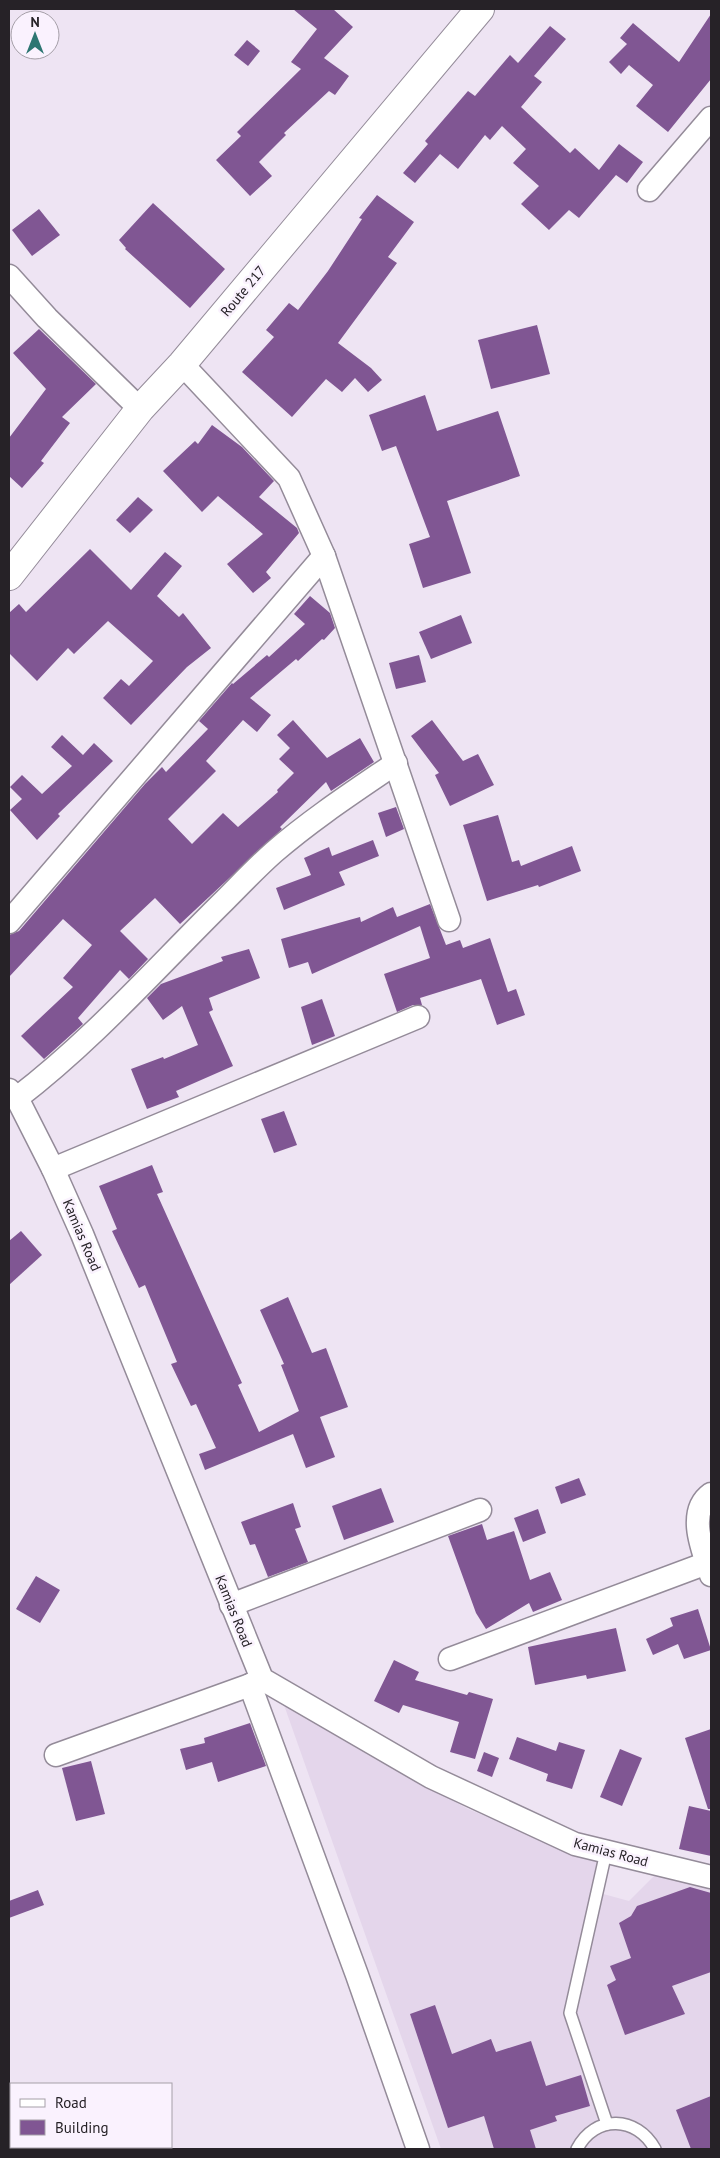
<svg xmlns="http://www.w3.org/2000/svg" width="720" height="2158" font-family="'PT Sans',sans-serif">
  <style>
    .built { fill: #e4d6eb }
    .building { fill: #805693 }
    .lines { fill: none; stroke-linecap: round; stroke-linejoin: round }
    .lane-casing { stroke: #948b99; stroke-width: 14 }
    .street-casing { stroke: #948b99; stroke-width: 25 }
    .primary-casing { stroke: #948b99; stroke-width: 30 }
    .lane { stroke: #fff; stroke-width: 11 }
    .street { stroke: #fff; stroke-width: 22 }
    .primary { stroke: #fff; stroke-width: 28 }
    .labels { text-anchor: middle; stroke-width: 5; stroke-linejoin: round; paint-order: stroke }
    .street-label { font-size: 14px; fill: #262227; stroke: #faf2fe }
  </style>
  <rect width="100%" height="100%" fill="#eee4f3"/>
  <path class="built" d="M284 1705 368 1755 468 1809 599 1863 596 1892 629 1901 657 1873 711 1887V2149H441Z"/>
  <g class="building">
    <path d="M293 9H333L353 27 324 58 349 76 335 95 329 91 284 133 286 135 259 162 272 176 250 196 216 160 241 136 237 132 301 69 291 62 317 29Z"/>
    <path d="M711 14V79L668 132 636 106 653 85 629 65 621 74 609 62 627 44 620 38 633 23 679 62Z"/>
    <path d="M550 26 566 39 534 76 542 82 521 107 570 153 575 148 599 170 619 144 643 162 627 183 616 175 579 218 569 210 549 230 521 204 539 186 513 163 526 149 502 126 490 140 485 135 458 169 440 154 415 183 403 173 428 144 425 141 468 91 475 96 510 55 518 63Z"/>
    <path d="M247 40 260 51 248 66 234 55Z"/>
    <path d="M377 195 414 222 388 257 397 263 338 343 371 368 382 380 368 392 355 378 342 392 326 379 292 417 242 372 274 337 266 330 289 303 298 310 328 271 362 219 359 218Z"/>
    <path d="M153 203 225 269 190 308 125 249 126 248 119 240Z"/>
    <path d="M39 209 60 235 32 256 12 230Z"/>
    <path d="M537 325 550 374 491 389 478 340Z"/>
    <path d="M39 329 96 384 62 417 70 423 41 461 44 463 22 488 9 476V438L46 389 13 353Z"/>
    <path d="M425 395 437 431 498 411 520 476 447 501 471 573 423 588 409 544 430 537 396 446 382 451 369 415Z"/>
    <path d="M212 425 242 447 274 481 259 497 297 528 299 533 266 572 271 578 253 593 227 564 263 534 218 496 202 512 163 471 195 441 198 444Z"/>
    <path d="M138 497 153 510 130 533 116 520Z"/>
    <path d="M90 549 131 590 165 552 182 566 157 596 179 617 183 613 211 648 187 667 131 725 103 698 121 679 129 686 153 661 108 621 74 654 68 648 37 681 9 653V613L19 604 26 612Z"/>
    <path d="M310 596 330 613 335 628 324 640 322 639 298 661 296 659 250 698 271 715 257 732 243 720 206 761 216 771 168 819 192 844 223 813 238 827 278 792 277 790 294 773 279 759 290 748 277 735 293 720 327 758 360 738 374 762 331 791 326 782 280 827 282 829 180 924 155 898 120 931 148 959 129 979 120 970 78 1018 83 1024 44 1059 21 1036 73 987 63 978 92 945 63 919 9 977V935L19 931 145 784 162 767 166 772 208 729 199 721 232 683 233 684 267 655 269 657 305 624 294 614Z"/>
    <path d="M461 615 472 643 431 659 419 632Z"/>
    <path d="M419 655 426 682 396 689 389 663Z"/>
    <path d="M432 720 463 761 478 754 494 785 450 806 435 775 439 773 411 736Z"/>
    <path d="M62 735 83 755 94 743 113 761 58 814 60 816 37 840 10 810 22 799 10 787 22 775 42 794 72 766 51 747Z"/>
    <path d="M396 807 404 829 386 837 378 813Z"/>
    <path d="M498 815 512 862 519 860 521 866 572 846 581 871 539 887 538 885 487 901 463 825Z"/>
    <path d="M373 840 379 856 339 872 345 885 284 910 276 888 311 875 304 858 329 847 332 856Z"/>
    <path d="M430 904 446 945 460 940 463 948 490 938 508 992 516 989 525 1015 497 1025 481 979 420 998 422 1005H413L397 1012 384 974 430 958 420 926 312 974 308 962 289 968 281 939 360 917 361 922 393 907 397 917Z"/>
    <path d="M249 949 260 978 209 998 213 1010 209 1012 233 1066 176 1091 179 1097 147 1109 131 1069 163 1057 164 1059 198 1045 182 1006 163 1020 147 998 161 984 223 961 221 957Z"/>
    <path d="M322 999 335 1036 312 1045 301 1007Z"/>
    <path d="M284 1111 297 1145 274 1153 261 1119Z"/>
    <path d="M152 1165 163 1192 157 1194 242 1383 238 1385 259 1432 299 1411 281 1365 284 1364 260 1310 288 1297 312 1353 326 1348 348 1407 320 1417 335 1457 306 1468 293 1434 205 1470 199 1454 216 1448 196 1404 191 1406 171 1364 177 1362 145 1285 139 1288 112 1231 117 1229 99 1186Z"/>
    <path d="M21 1231 42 1255 9 1285V1241Z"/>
    <path d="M579 1478 586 1495 561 1504 555 1487Z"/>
    <path d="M381 1488 394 1522 344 1540 332 1506Z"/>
    <path d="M293 1503 301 1527 295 1529 308 1562 268 1577 255 1544 250 1545 241 1522Z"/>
    <path d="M538 1509 546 1533 523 1542 514 1518Z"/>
    <path d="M482 1524 487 1540 514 1531 530 1580 550 1572 562 1600 533 1612 529 1603 486 1629 476 1613 448 1536Z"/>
    <path d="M36 1576 60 1590 40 1623 16 1609Z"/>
    <path d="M698 1609 711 1650 684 1659 678 1644 653 1655 646 1639 673 1626 670 1618Z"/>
    <path d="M616 1628 626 1671 587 1679 586 1675 535 1685 528 1647Z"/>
    <path d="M394 1660 419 1672 415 1680 467 1695 469 1692 493 1699 475 1759 450 1752 459 1722 403 1705 399 1713 374 1701Z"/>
    <path d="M250 1723 266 1766 218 1782 212 1762 186 1770 180 1749 205 1743 204 1738Z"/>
    <path d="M711 1729V1809H708L685 1738Z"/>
    <path d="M517 1737 556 1751 559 1742 585 1750 572 1789 546 1781 548 1774 509 1759Z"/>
    <path d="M620 1749 642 1758 622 1806 600 1797Z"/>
    <path d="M484 1752 499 1758 492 1777 477 1771Z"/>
    <path d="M91 1761 105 1814 76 1821 62 1768Z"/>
    <path d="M689 1806 711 1811V1856L679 1849Z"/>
    <path d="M690 1887 711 1893V1972L672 1986 685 2014 625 2035 607 1985 616 1980 610 1966 631 1958 619 1923 631 1916 637 1906Z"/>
    <path d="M38 1890 44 1905 9 1918V1901Z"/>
    <path d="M435 2005 452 2054 491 2039 496 2052 531 2041 546 2086 581 2075 590 2106 555 2116 557 2121 530 2130 536 2149H494L484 2116 448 2128 410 2014Z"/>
    <path d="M711 2096V2149H691L676 2110Z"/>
  </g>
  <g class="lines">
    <defs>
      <g id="lane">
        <path d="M606 1852 570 2013 607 2124"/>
        <path d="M577 2149C595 2114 637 2116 655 2149"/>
      </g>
      <g id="street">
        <path d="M649 190 711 118"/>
        <path d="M9 276 47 318 140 409"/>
        <path d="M182 364 289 478 324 556 449 920"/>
        <path d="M9 922 324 556"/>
        <path d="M9 1090 17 1098 53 1169 82 1234 262 1679 431 1777 575 1844 711 1877"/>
        <path d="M17 1098C93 1040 157 967 225 900 241 884 257 867 274 852 312 819 355 791 396 763"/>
        <path d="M53 1169 418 1017"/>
        <path d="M711 1494C686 1512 703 1551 711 1575"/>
        <path d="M231 1605 480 1510"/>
        <path d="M450 1659 707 1563"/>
        <path d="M262 1679 250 1685 357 1975 418 2149"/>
        <path d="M56 1755 250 1685"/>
      </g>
      <path id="primary" d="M9 576 140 409 182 364 480 9"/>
    </defs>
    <use href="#lane" class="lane-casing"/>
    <use href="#street" class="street-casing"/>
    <use href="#primary" class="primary-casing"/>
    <use href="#lane" class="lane"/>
    <use href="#street" class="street"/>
    <use href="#primary" class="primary"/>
  </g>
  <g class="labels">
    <g class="street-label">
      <text transform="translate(243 291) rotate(-50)" y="5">Route 217</text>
      <text transform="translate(82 1235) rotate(67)" y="5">Kamias Road</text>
      <text transform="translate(234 1611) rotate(68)" y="5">Kamias Road</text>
      <text transform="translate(611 1852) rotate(15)" y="5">Kamias Road</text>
    </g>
  </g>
  <rect width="720" height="2158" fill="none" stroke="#262227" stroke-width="20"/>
  <rect x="10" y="2083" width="162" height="65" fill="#faf2fe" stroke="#a59fa8"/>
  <rect x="20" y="2099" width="25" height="8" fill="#ffffff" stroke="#a59fa8"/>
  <text x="55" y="2108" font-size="15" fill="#262227">Road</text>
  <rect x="20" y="2120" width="25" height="15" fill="#805693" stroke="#a59fa8"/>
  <text x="55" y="2133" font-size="15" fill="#262227">Building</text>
  <g transform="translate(35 35)"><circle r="24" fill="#faf2fe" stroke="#a59fa8"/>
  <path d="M0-4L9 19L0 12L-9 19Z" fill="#2d7672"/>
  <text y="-8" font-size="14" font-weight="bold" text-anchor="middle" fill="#262227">N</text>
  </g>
</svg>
